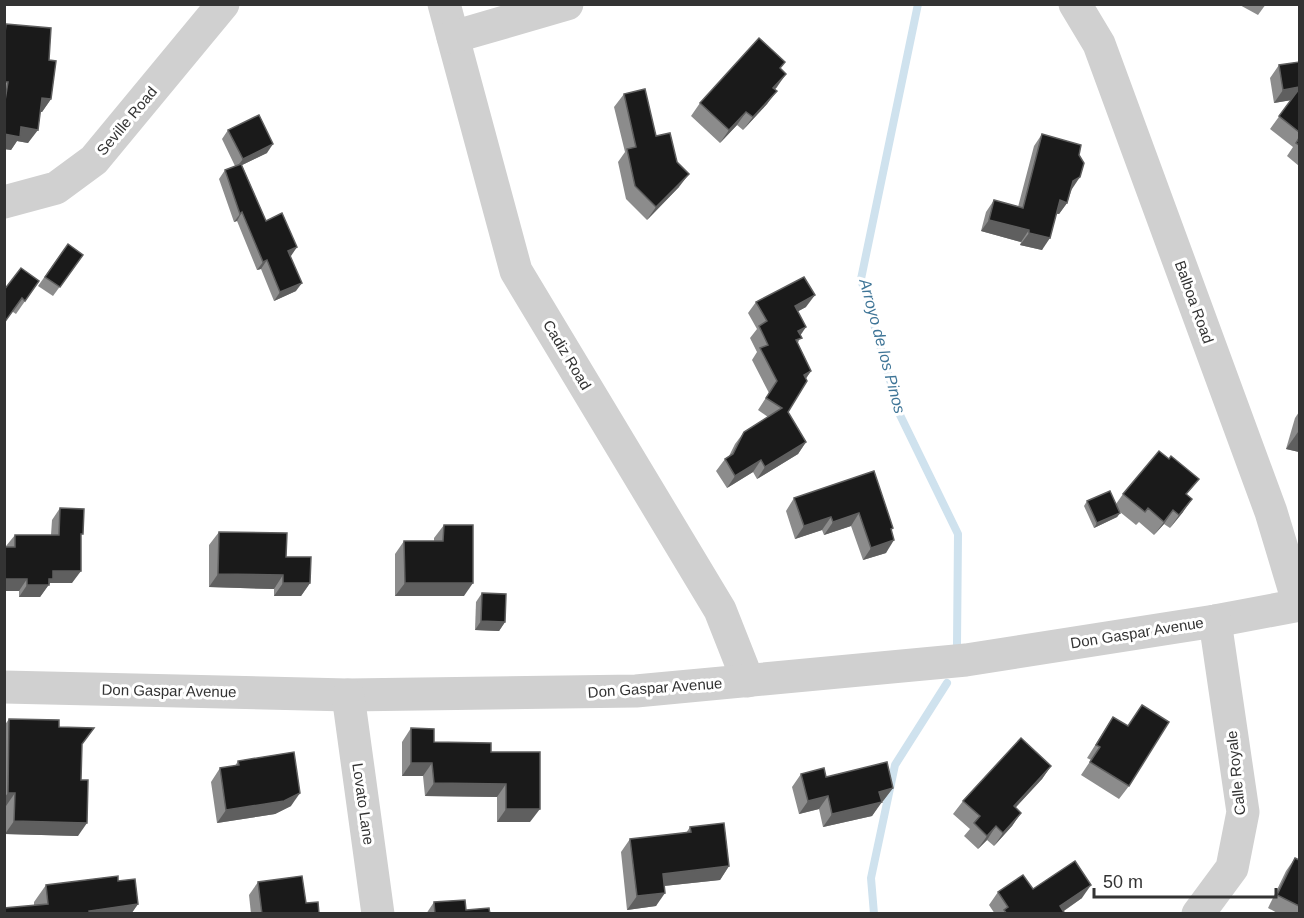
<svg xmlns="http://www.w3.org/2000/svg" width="1304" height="918" font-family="Arial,sans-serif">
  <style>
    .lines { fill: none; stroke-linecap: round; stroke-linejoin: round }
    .stream { stroke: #cfe2ee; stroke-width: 8 }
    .minor { stroke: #d0d0d0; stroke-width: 33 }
    .wall { fill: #8c8c8c }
    .shaded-wall { fill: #5f5f5f }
    .building { fill: #1a1a1a; stroke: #5f5f5f; stroke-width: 1.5 }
    .labels { text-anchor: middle; stroke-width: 6; stroke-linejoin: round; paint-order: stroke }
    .street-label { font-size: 15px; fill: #333; stroke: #fff }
    .water-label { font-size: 16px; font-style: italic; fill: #3f7597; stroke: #fff }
  </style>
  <rect width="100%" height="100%" fill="#fff"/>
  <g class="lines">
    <g class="stream">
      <path d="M918 4 861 279 900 415 958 534 957 645"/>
      <path d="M874 914 871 878 895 765 947 683"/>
    </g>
    <g class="minor">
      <path d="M444 4 516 271 720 610 748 681"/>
      <path d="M1075 4 1099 44 1271 512 1299 605"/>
      <path d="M453 37 567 4"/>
      <path d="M4 202 56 188 94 160 223 4"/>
      <path d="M4 687 348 695 636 691 966 660 1215 621 1300 605"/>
      <path d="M348 695 378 914"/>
      <path d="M1198 914 1232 868 1243 812 1215 621"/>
    </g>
  </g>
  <g class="wall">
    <path d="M1238 4H1266L1258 15Z"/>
    <path d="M6 24 49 60 51 99 42 112H40L28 143 17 141 11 150 4 149V26Z"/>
    <path d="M1299 62V166L1287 156 1293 147 1270 129 1291 100 1274 103 1270 78 1279 65Z"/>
    <path d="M781 68 777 87 775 89 767 104 743 130 737 125 720 143 691 116 700 103Z"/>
    <path d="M624 94 656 136 679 187 647 220 626 199 618 162 625 152 614 107Z"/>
    <path d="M228 130 267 153 242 165 266 221 297 247 290 256 296 291 274 301 261 269 257 270 237 221 234 222 219 179 225 170 235 166 222 139Z"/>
    <path d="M1042 134 1072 189 1067 203 1059 214H1056L1042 250 1020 245 1021 242 981 231 986 212 994 200 1018 207 1034 146Z"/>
    <path d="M68 244 83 255 53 296 38 286Z"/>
    <path d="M39 281 16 314 13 312 4 290Z"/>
    <path d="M756 302 806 307 798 311 801 335 798 343 811 371 806 378 788 412 806 442 798 454 757 479 753 472 727 488 716 471 725 459 729 456 735 444 744 432 768 417 758 410 769 393 752 360 757 352 750 338 757 329 748 313Z"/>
    <path d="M1299 412V452L1286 449 1295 418Z"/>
    <path d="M874 471 893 528 891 530 886 553 863 560 851 526 824 535 822 530 795 539 786 511 794 498Z"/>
    <path d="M1123 494 1187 495 1183 512 1170 528 1164 524 1154 535 1139 522 1136 525 1120 512V513L1117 517 1094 528 1084 506 1087 501 1116 504Z"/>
    <path d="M60 508 81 538 72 583H50L40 597H19V591L6 546 15 535H51L52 520Z"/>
    <path d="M444 525 464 596H395V554L404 541H434V538Z"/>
    <path d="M219 532 286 557 310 583 301 596H274V589L209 587V545Z"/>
    <path d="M482 593 505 622 499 631 475 630 476 602Z"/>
    <path d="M1142 705 1129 786 1119 799 1081 775 1091 760 1087 758 1113 717 1128 726Z"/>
    <path d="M9 719 59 727 82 745 78 836 5 834 4 726Z"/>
    <path d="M411 728 434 742 491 752 530 822H497V797L425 796 423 776H402V742Z"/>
    <path d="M238 761 291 806 275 814 217 823 211 782 220 768 235 766Z"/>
    <path d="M1051 766 1042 779 1015 808 1021 813 1012 826 994 846 987 840 978 849 964 836 970 829 953 814 963 801Z"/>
    <path d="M801 774 826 777 893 788 883 801 881 802 872 816 823 827 819 809 799 814 792 787Z"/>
    <path d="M690 827 729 866 720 880 664 886 656 906 627 910 621 852 630 839 686 833Z"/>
    <path d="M1295 858 1299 860V914H1279L1268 908 1286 871Z"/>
    <path d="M118 881 138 904 131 914H4L34 905V902L46 885Z"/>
    <path d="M258 882 319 914H251L249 895Z"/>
    <path d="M1033 889 1082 898 1064 911 1065 914H995L989 905 998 892Z"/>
    <path d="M434 902 466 910 490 914H426Z"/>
  </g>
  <g class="shaded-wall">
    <path d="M786 74 777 87 764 101 773 88Z"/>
    <path d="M1299 87V89L1292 100 1274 103 1283 90Z"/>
    <path d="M777 91 767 104 743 130 753 117Z"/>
    <path d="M42 98 51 99 42 112 33 111Z"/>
    <path d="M746 112 737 125 720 143 729 130Z"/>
    <path d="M21 127 38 130 28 143 17 141 11 150 4 149V134Z"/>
    <path d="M273 144 267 153 236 168 243 159Z"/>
    <path d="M689 174 679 187 647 220 656 207Z"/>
    <path d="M1080 177 1072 189 1065 193 1073 181Z"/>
    <path d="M1060 200 1067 203 1059 214 1052 212Z"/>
    <path d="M242 212 237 221 234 222 240 214Z"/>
    <path d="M989 220 1029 230 1021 242 981 231Z"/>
    <path d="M1029 233 1050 238 1042 250 1020 245Z"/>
    <path d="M297 247 291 256 282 259 288 251Z"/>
    <path d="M267 260 261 269 257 270 263 262Z"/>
    <path d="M302 283 296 291 274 301 280 292Z"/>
    <path d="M815 295 806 307 786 318 795 306Z"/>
    <path d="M806 327 798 339V331Z"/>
    <path d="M811 371 803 383 804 375Z"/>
    <path d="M1298 432H1299V452L1286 449Z"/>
    <path d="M806 442 798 454 757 479 765 467Z"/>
    <path d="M761 460 753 472 727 488 735 476Z"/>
    <path d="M1192 499 1183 512 1170 528 1179 515Z"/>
    <path d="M1173 510 1164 524 1154 535 1164 522Z"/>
    <path d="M859 513 851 526 824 535 833 522Z"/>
    <path d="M1120 513 1117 517 1094 528 1097 523Z"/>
    <path d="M831 517 822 530 795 539 804 526Z"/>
    <path d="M894 540 886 553 863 560 871 548Z"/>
    <path d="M53 571H81L72 583H50L40 597H19L27 585Z"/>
    <path d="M218 574 283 575 274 589 209 587Z"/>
    <path d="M4 579H27L19 591H4Z"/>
    <path d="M283 583H310L301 596H274Z"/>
    <path d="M405 583H473L464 596H395Z"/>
    <path d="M481 621 505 622 499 631 475 630Z"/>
    <path d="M411 763H432L423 776H402Z"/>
    <path d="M1051 766 1042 779 1004 820 1014 806Z"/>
    <path d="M434 783 506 784 497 797 425 796Z"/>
    <path d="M893 788 883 801 870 805 879 792Z"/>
    <path d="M8 793H15L6 806H4V798Z"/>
    <path d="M300 793 291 806 275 814 217 823 226 810Z"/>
    <path d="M828 796 819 809 799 814 808 801Z"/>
    <path d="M882 802 872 816 823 827 832 814Z"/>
    <path d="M506 809H540L530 822H497Z"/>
    <path d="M1021 813 1012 826 994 846 1003 833Z"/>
    <path d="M14 821 87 823 78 836 5 834Z"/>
    <path d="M996 826 987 840 978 849 987 836Z"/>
    <path d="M729 866 720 880 654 887 663 874Z"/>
    <path d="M1091 885 1082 898 1059 914 1060 906Z"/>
    <path d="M665 893 656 906 627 910 637 896Z"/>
    <path d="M138 904 131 914H87L89 911Z"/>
  </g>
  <g class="building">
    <path d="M6 24 51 28 49 60 56 61 51 99 42 98 38 130 21 127 20 137 4 134V107L8 82H4V42Z"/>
    <path d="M759 38 785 62 780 68 786 74 773 88 777 91 753 117 746 112 729 130 700 103Z"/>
    <path d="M1299 62V87L1283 90 1279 65Z"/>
    <path d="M645 89 656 136 670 133 677 162 689 174 656 207 635 186 627 149 636 147 624 94Z"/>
    <path d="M1299 89V132L1279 116Z"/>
    <path d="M259 115 273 144 243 159 228 130Z"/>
    <path d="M1042 134 1081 145 1079 155 1084 163 1080 177 1073 181 1067 203 1060 200 1050 238 1029 233V230L989 220 994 200 1023 208Z"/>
    <path d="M1299 138V145L1296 143Z"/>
    <path d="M241 164 266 221 282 213 297 247 288 251 302 283 280 292 267 260 263 262 242 212 240 214 225 170Z"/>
    <path d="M68 244 83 255 60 287 45 277Z"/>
    <path d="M21 268 39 281 25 301 22 298 4 323V290Z"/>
    <path d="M804 277 815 295 795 306 806 327 798 331 802 338 796 340 811 371 804 375 807 381 788 412 806 442 765 467 761 460 735 476 725 459 733 454 744 432 782 408 766 398 777 381 760 348 768 345 759 326 767 321 756 302Z"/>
    <path d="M1159 451 1169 459 1171 456 1199 479 1186 494 1192 499 1179 515 1173 510 1164 522 1148 508 1145 512 1123 494Z"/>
    <path d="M874 471 893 528 891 529 894 540 871 548 859 513 833 522 831 517 804 526 794 498Z"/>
    <path d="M1110 491 1120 513 1097 523 1087 501Z"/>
    <path d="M60 508 84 509 83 534H81V571H53V579H49V585H27V579H4V547H15V535H59Z"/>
    <path d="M444 525H473V583H405L404 541H443Z"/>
    <path d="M219 532 287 533 286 557H311L310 583H283V575L218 574Z"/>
    <path d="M482 593 506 594 505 622 481 621Z"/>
    <path d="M1142 705 1169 722 1129 786 1090 762 1100 747 1096 745 1113 717 1128 726Z"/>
    <path d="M9 719 59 720V727L94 728 82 744 81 780H88L87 823 14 821 15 793H8Z"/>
    <path d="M411 728 434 729V742L491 743V752H540V809H506V784L434 783 432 763H411Z"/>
    <path d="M1021 738 1051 766 1014 806 1021 813 1003 833 996 826 987 836 974 823 980 816 963 801Z"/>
    <path d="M294 752 300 793 284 801 226 810 220 768 239 765 238 761Z"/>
    <path d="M887 762 893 788 879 792 882 802 832 814 828 796 808 801 801 774 824 768 826 777Z"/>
    <path d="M724 823 729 866 663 874 665 893 637 896 630 839 691 832 690 827Z"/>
    <path d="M1295 858 1299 860V906L1277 895Z"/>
    <path d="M1075 861 1091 885 1060 906 1065 914H1007L1004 910 1008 907 998 892 1023 875 1033 889Z"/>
    <path d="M118 876V881L135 879 138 904 89 911 90 914H4V908L48 904 46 885Z"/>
    <path d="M302 876 306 903 318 902 319 914H262L258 882Z"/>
    <path d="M465 900 466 910 489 908 490 914H435L434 902Z"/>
  </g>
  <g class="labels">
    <g class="street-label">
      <text transform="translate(127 121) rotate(-50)" y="5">Seville Road</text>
      <text transform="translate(1194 302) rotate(70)" y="5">Balboa Road</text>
      <text transform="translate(567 355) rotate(59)" y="5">Cadiz Road</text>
      <text transform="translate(1137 633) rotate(-9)" y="5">Don Gaspar Avenue</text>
      <text transform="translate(655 688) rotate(-4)" y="5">Don Gaspar Avenue</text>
      <text transform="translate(169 691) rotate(1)" y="5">Don Gaspar Avenue</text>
      <text transform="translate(1236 773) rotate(-96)" y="5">Calle Royale</text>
      <text transform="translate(363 804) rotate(82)" y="5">Lovato Lane</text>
    </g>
    <g class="water-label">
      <text transform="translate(883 346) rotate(75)" y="6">Arroyo de los Pinos</text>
    </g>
  </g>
  <rect width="1304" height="918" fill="none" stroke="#333333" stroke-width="12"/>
  <path d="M1094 888v9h182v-9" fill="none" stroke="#333333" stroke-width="3"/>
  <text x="1103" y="888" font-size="18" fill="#333333" stroke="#ffffff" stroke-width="4.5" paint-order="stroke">50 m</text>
</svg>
